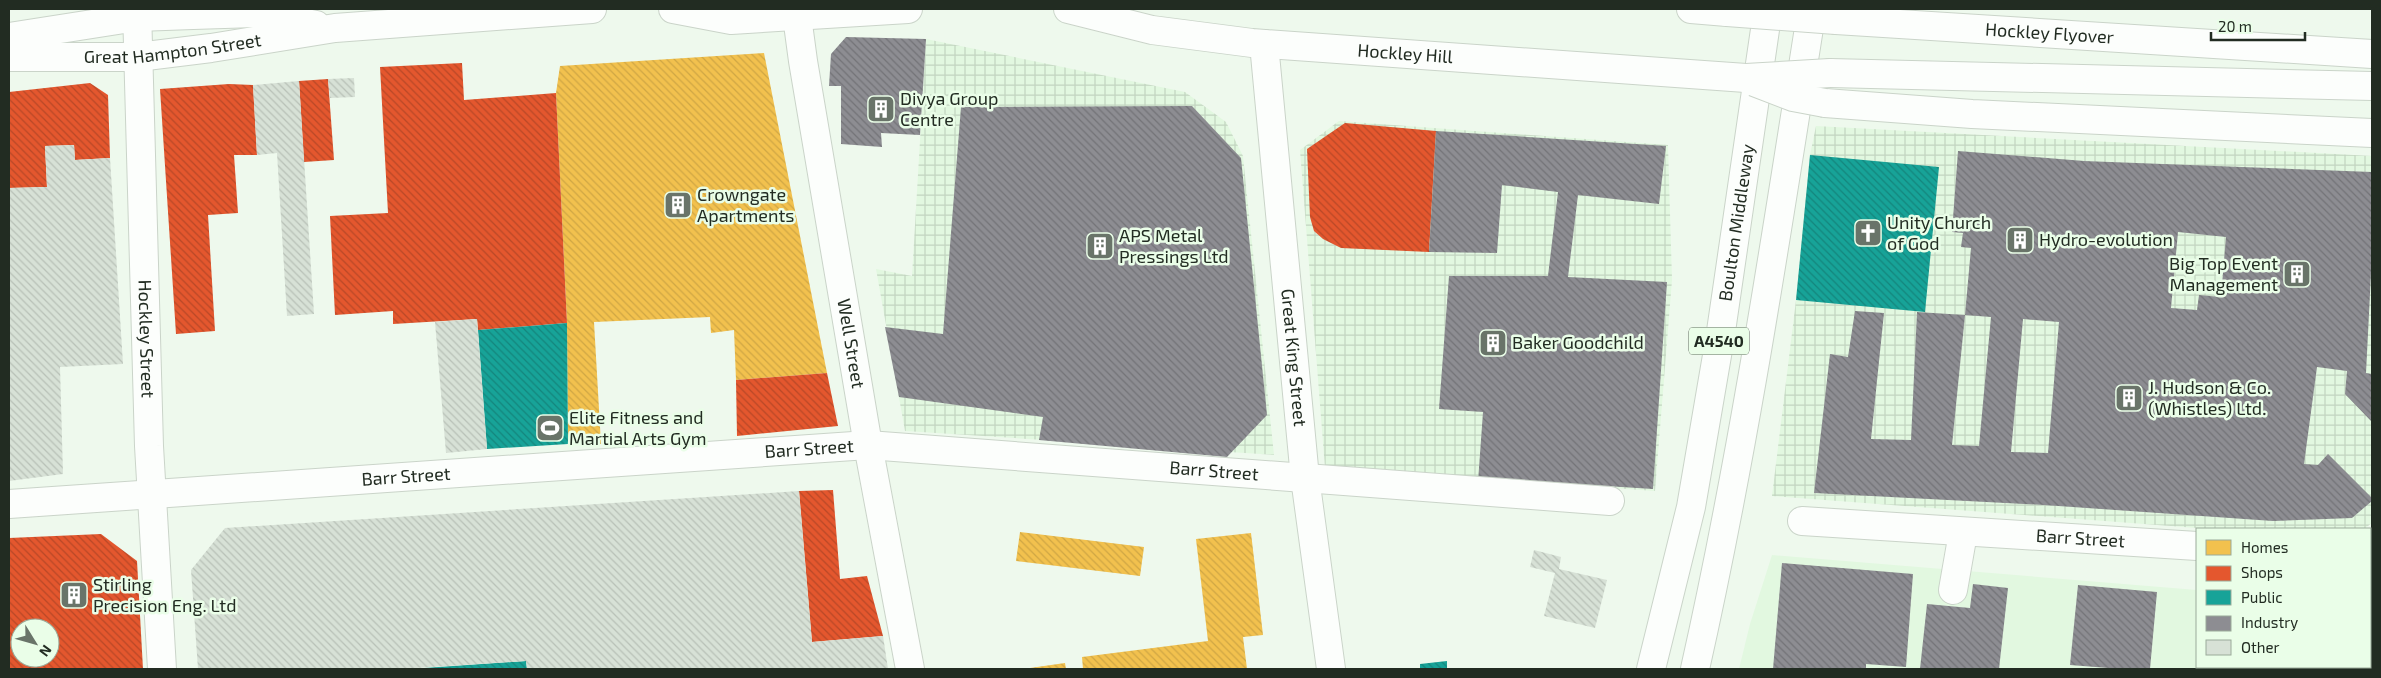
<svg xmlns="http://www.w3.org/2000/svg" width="2381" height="678" font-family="'Exo 2',sans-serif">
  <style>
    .built { fill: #e2f8e0 }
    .industrial { fill: url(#industrial-grid) }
    .forest { fill: url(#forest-crowns) }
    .homes { fill: url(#homes-back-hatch) }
    .shops { fill: url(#shops-back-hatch); fill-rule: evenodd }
    .public { fill: url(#public-back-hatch) }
    .industry { fill: url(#industry-back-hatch); fill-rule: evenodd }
    .building { fill: url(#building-back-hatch) }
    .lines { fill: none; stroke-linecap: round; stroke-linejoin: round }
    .minor-casing { stroke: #cad4c9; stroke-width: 30 }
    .major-casing { stroke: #cad4c9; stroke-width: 30 }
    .highway-casing { stroke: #cad4c9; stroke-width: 30 }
    .minor { stroke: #fcfefc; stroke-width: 28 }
    .major { stroke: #fcfefc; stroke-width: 28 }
    .highway { stroke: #fcfefc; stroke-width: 28 }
    .major-bridge-casing { stroke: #cad4c9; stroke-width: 30; stroke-linecap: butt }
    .major-bridge { stroke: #fcfefc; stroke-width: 28 }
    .labels { text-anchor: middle; stroke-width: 5; stroke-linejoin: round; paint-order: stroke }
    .shield { fill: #eafee8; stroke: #5e6b5d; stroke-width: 1 }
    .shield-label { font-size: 16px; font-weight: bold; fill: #222c22 }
    .street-label { font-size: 18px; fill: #222c22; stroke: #eafee8 }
    .poi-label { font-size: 18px; fill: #222c22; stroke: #eafee8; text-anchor: start }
  </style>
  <defs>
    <pattern id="industrial-grid" width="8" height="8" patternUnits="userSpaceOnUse" patternTransform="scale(1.25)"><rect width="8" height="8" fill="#e2f8e0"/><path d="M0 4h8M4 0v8" fill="none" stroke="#c2d5c0"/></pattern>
    <pattern id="forest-crowns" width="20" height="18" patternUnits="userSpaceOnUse" patternTransform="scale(1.25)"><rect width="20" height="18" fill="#d2fbcf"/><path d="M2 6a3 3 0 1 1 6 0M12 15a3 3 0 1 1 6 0" fill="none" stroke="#b4d7b1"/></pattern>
    <pattern id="homes-back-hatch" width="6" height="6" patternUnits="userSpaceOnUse" patternTransform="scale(1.25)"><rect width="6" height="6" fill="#f2c14e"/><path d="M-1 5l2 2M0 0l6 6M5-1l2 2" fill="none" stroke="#cfa644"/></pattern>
    <pattern id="shops-back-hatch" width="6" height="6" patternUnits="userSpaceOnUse" patternTransform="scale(1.25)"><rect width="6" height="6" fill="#e4572e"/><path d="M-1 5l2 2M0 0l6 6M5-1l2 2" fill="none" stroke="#b84827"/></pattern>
    <pattern id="public-back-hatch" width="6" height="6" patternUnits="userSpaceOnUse" patternTransform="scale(1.25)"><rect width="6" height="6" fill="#17a398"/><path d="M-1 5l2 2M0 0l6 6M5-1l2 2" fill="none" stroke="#14857c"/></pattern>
    <pattern id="industry-back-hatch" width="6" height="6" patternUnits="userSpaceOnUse" patternTransform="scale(1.25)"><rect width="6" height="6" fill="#8d8d92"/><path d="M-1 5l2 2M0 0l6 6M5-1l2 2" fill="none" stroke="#737377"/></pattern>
    <pattern id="building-back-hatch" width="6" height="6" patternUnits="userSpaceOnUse" patternTransform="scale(1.25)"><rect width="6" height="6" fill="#d7e1d6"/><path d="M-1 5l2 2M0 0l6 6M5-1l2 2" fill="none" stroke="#b8c1b7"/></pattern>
  </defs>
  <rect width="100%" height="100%" fill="#eef9ed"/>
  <path class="built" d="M1772 555 2197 590V667H2211L2208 669H1739L1750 624Z"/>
  <g class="industrial">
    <path d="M926 39 1185 92 1226 122 1243 156 1274 455 905 431 876 269 912 276Z"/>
    <path d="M1339 121 1668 145 1672 280 1655 491 1325 468 1300 150Z"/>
    <path d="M1816 126 2372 156V523L2364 529H2210L1772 496 1796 300 1810 155Z"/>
  </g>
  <path class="forest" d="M2372 601V669H2295L2297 667H2370V604Z"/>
  <g class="homes">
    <path d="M764 53 827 373 736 380 734 330 711 333 710 317 594 322 601 444H568L567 323 556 93 560 66Z"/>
    <path d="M1020 532 1144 547 1140 576 1016 561Z"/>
    <path d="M1251 533 1263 635 1243 637 1247 669H1083L1082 657 1208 641 1196 539Z"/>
    <path d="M1065 663 1066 669H1030V668Z"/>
  </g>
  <g class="shops">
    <path d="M462 63 464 100 556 93 567 323 478 330 477 319 393 324V311L335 315 330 216 388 213 380 67Z"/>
    <path d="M328 79 334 160 304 162 299 81Z"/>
    <path d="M90 83 108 95 110 158 75 160 74 145 45 146 47 187 9 188V92Z"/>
    <path d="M229 84 253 85 257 155H234L238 213 208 215 215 331 176 334 160 89Z"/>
    <path d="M1345 123 1436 131 1429 252 1341 248 1323 239 1314 231 1310 217 1307 149Z"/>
    <path d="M827 373 838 426 737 436 736 380Z"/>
    <path d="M833 490 840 579 867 576 883 636 812 642 799 491Z"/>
    <path d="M101 534 137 561 143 669H9V538ZM20 628H50V658H20Z"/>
  </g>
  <g class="public">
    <path d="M1810 155 1939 167 1925 312 1796 300Z"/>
    <path d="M567 323 568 444 487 449 478 330Z"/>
    <path d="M526 661 527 669H424V668Z"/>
    <path d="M1447 661V669H1420V664Z"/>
  </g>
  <g class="industry">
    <path d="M846 37 926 39 920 135 881 133 882 147 841 144V86H829L831 54Z"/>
    <path d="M1192 106 1241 158 1267 415 1227 457 1039 440 1043 417 899 397 885 327 943 334 961 107Z"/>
    <path d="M1436 131 1666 146 1659 204 1578 195 1568 277 1667 282 1653 489 1590 485 1478 482 1483 412 1439 409 1449 276H1548L1558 192 1502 185 1497 253 1429 252Z"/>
    <path d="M1958 151 2084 161 2372 172V254L2366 373 2372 374V422L2345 394 2347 371 2317 367 2304 464 2318 465 2328 454 2372 498V501L2352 518 2273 521 2044 505 1814 493 1830 354 1848 357 1855 311 1884 313 1871 439 1911 440 1917 312 1965 315 1952 445 1979 446 1991 317 1965 315 1971 248 1961 247 1963 233 1952 232ZM2178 232 2226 237 2221 297 2199 295 2197 310 2171 308ZM2023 319 2059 322 2048 453 2011 452Z"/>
    <path d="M1782 563 1913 574 1906 667 1866 664V669H1773Z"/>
    <path d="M1973 584 2008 588 1999 669H1920L1927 604 1970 608Z"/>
    <path d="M2078 585 2157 592 2150 669H2121L2070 665Z"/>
  </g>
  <g class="building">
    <path d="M354 78 355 97 330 98 328 79Z"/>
    <path d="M299 81 314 314 287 316 277 153 257 155 253 85Z"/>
    <path d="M74 145 75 160 110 158 123 364 60 367 63 474 9 481V188L47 187 45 146Z"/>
    <path d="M477 319 487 449 446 453 435 322Z"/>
    <path d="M799 491 812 642 883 636 888 669H527L526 661 401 669H198L191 570 225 528Z"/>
    <path d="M1534 550 1561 557 1559 569 1607 580 1595 628 1544 616 1555 573 1530 567Z"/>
  </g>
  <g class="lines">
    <defs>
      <g id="minor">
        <path id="s1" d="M137 9 149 446 162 669"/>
        <path id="s2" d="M796 9 803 61 868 445 910 669"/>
        <path id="s3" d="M1264 44 1305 478 1331 669"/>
        <path id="s4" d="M9 504 868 445 1610 501"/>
        <path id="s5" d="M1802 521 2197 546"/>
        <path d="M1953 590 1963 533"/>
      </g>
      <g id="major">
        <path d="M673 9 731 20 908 9"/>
        <path id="s6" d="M1068 9 1152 30 1252 43 1746 78"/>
        <path d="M1691 9 1727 12 1740 9"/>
        <path id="s7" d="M1836 20 2372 54"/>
        <path d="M9 37 137 17 193 15 255 13 316 25"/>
        <path id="s8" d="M9 57H138L211 48 335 28 592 9"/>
        <path d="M1830 73 2372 86"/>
        <path d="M1825 103 1972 114 2372 133"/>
      </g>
      <g id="highway">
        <path d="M2370 552 2372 550"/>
        <path id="s9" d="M1651 669 1691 507 1720 338 1768 9"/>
        <path d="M1695 669C1744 451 1777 230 1812 9"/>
        <path d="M2239 669 2242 667"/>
      </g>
    </defs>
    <use href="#minor" class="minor-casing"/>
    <use href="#major" class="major-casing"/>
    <use href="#highway" class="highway-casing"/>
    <use href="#minor" class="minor"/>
    <use href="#major" class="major"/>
    <use href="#highway" class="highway"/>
    <defs>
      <g id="major-bridge">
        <path d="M1727 12 1836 20"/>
        <path d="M1746 78 1830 73"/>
        <path d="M1754 82 1793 97 1825 103"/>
      </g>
    </defs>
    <use href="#major-bridge" class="major-bridge-casing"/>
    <use href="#major-bridge" class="major-bridge"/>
  </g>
  <defs>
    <symbol id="building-square" viewBox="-11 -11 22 22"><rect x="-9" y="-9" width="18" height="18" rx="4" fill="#697469" stroke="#eafee8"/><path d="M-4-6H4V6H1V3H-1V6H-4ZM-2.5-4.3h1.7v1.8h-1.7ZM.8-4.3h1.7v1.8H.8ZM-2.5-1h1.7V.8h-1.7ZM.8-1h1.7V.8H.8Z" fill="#fff"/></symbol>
    <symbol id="church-square" viewBox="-11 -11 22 22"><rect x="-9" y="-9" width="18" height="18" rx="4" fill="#697469" stroke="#eafee8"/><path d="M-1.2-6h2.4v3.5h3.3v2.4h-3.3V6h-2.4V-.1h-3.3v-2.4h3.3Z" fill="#fff"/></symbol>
    <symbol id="stadium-square" viewBox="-11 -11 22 22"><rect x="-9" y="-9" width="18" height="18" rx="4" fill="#697469" stroke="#eafee8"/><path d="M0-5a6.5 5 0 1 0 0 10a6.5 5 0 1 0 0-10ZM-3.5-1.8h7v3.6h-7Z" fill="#fff"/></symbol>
  </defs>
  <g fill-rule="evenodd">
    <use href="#building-square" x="865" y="93" width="32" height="32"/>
    <use href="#building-square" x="662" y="189" width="32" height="32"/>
    <use href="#church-square" x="1852" y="217" width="32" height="32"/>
    <use href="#building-square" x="2004" y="224" width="32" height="32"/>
    <use href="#building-square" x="1084" y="230" width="32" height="32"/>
    <use href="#building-square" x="2281" y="258" width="32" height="32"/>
    <use href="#building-square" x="1477" y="327" width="32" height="32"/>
    <use href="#building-square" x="2113" y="382" width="32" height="32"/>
    <use href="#stadium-square" x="534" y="412" width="32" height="32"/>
    <use href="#building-square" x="58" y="579" width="32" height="32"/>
  </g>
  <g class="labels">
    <rect class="shield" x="1689" y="327.5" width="60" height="27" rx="4"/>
    <g class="shield-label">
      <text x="1719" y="347">A4540</text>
    </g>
    <g class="street-label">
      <text dy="6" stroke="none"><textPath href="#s7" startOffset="214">Hockley Flyover</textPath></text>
      <text dy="6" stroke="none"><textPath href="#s8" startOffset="164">Great Hampton Street</textPath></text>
      <text dy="6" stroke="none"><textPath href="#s6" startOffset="341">Hockley Hill</textPath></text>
      <text dy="6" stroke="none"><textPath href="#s9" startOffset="455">Boulton Middleway</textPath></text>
      <text dy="6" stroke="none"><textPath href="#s1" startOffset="330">Hockley Street</textPath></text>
      <text dy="6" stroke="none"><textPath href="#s2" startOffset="339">Well Street</textPath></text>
      <text dy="6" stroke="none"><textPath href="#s3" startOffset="315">Great King Street</textPath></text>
      <text dy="6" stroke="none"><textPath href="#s4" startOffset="802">Barr Street</textPath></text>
      <text dy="6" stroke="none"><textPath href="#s4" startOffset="1208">Barr Street</textPath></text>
      <text dy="6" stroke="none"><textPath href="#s4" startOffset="398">Barr Street</textPath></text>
      <text dy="6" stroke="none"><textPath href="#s5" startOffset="279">Barr Street</textPath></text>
    </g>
    <g class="poi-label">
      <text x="900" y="105">Divya Group<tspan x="900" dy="21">Centre</tspan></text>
      <text x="697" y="201">Crowngate<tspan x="697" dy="21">Apartments</tspan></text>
      <text x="1887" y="229">Unity Church<tspan x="1887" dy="21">of God</tspan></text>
      <text x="1119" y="242">APS Metal<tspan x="1119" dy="21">Pressings Ltd</tspan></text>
      <text x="2039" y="246">Hydro-evolution</text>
      <text x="2278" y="270" text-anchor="end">Big Top Event<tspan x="2278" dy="21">Management</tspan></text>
      <text x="1512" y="349">Baker Goodchild</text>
      <text x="2148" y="394">J. Hudson &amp; Co.<tspan x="2148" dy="21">(Whistles) Ltd.</tspan></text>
      <text x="569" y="424">Elite Fitness and<tspan x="569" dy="21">Martial Arts Gym</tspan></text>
      <text x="93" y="591">Stirling<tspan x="93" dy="21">Precision Eng. Ltd</tspan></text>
    </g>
  </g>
  <rect width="2381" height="678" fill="none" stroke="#222c22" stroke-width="20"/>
  <rect x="2196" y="528" width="175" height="140" fill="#eafee8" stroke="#9aaa99"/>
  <rect x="2206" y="540" width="25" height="15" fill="#f2c14e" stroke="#9aaa99"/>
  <text x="2241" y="553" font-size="15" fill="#222c22">Homes</text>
  <rect x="2206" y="566" width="25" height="15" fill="#e4572e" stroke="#9aaa99"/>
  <text x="2241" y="578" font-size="15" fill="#222c22">Shops</text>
  <rect x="2206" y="590" width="25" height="15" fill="#17a398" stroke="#9aaa99"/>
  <text x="2241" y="603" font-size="15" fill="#222c22">Public</text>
  <rect x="2206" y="616" width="25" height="15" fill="#8d8d92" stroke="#9aaa99"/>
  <text x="2241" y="628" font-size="15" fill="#222c22">Industry</text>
  <rect x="2206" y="640" width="25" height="15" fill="#d7e1d6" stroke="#9aaa99"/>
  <text x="2241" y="653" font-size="15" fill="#222c22">Other</text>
  <g transform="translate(35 643) rotate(127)"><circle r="24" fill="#eafee8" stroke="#9aaa99"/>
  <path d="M0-4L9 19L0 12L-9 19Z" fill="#697469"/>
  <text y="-8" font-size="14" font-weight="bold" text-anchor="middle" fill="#222c22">N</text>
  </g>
  <path d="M2211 32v8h94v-8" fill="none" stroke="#222c22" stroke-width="2.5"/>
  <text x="2218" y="32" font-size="15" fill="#222c22" stroke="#eafee8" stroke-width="4" paint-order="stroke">20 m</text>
</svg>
